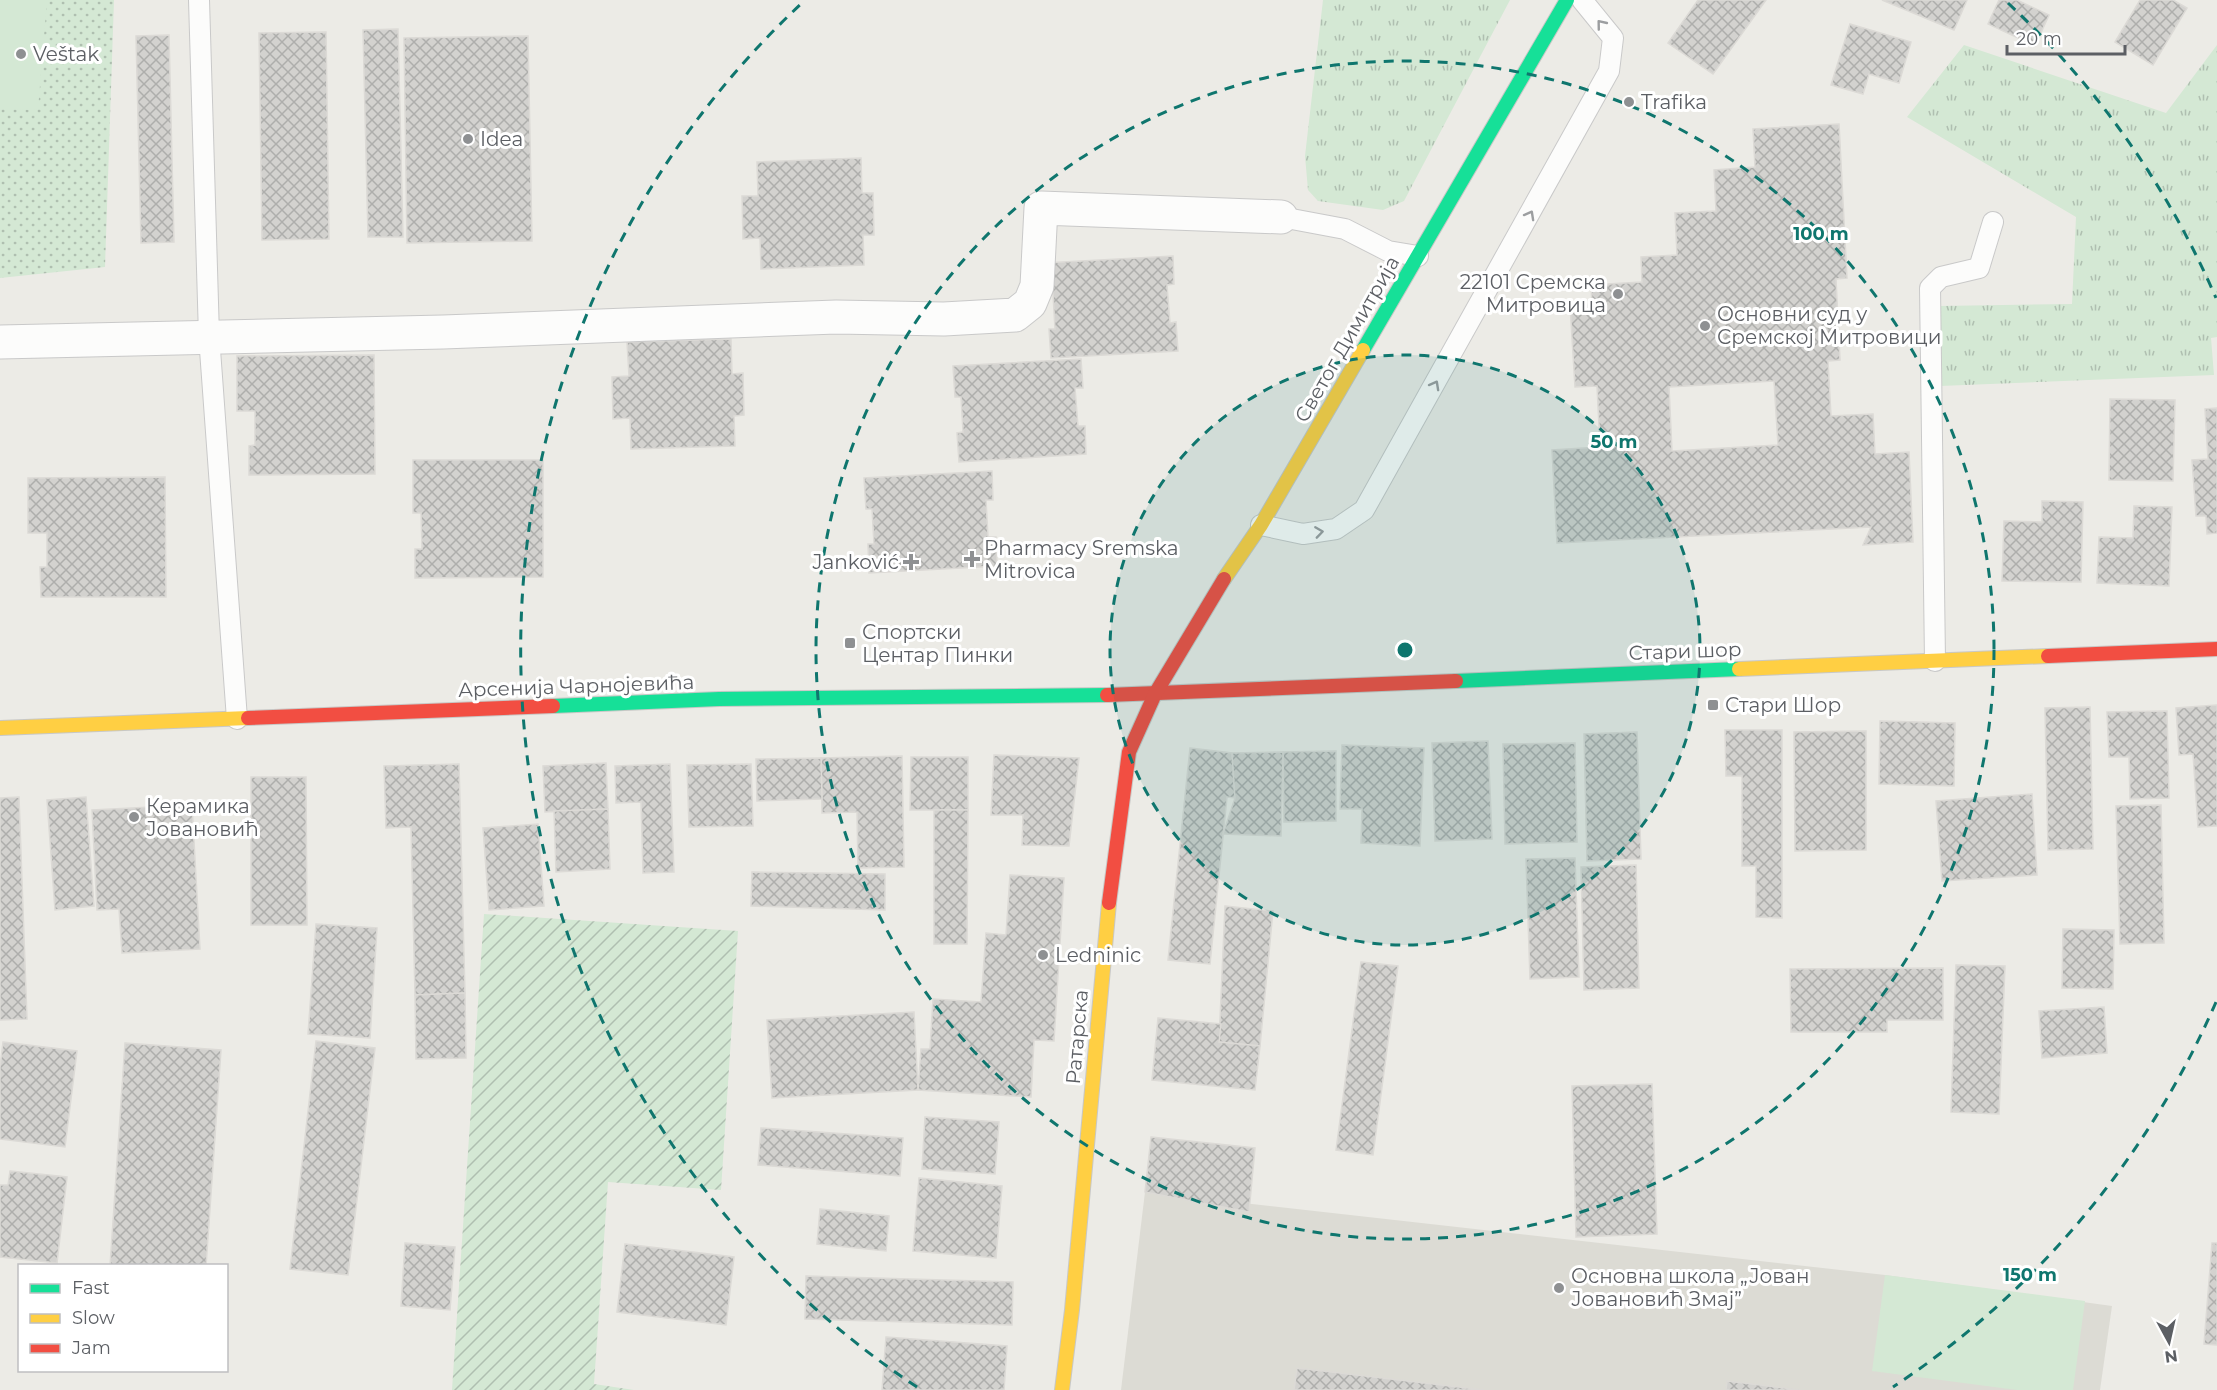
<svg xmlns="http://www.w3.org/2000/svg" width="2217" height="1390" font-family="Montserrat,sans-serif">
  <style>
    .education { fill: #dcdbd4 }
    .grass { fill: url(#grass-dots) }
    .park { fill: url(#park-tufts) }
    .garden { fill: url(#garden-furrows) }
    .pitch { fill: #d4e8d4 }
    .building { fill: url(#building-cross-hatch); stroke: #dcdad6; stroke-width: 1.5; fill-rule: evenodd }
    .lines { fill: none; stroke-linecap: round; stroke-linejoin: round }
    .lane-casing { stroke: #c9c9c9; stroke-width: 22 }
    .street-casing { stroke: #c9c9c9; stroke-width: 35 }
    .fast-casing { stroke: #c8c8c6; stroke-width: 16 }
    .slow-casing { stroke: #c8c8c6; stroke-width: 16 }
    .jam-casing { stroke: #c8c8c6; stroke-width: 16 }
    .lane { stroke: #fcfcfb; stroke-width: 20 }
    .street { stroke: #fcfcfb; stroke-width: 33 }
    .fast { stroke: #16e098; stroke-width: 14 }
    .slow { stroke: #ffcf43; stroke-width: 14 }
    .jam { stroke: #f24e42; stroke-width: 14 }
    .oneway { stroke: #9c9ea0 }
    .ring { fill: none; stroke: #0f766e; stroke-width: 3; stroke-dasharray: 10 8 }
    .poi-dot { fill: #8e9092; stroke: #fff; stroke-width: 2 }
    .labels { text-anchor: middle; stroke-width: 6; stroke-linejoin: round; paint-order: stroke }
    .poi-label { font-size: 20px; fill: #5c5f64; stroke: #fff; text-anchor: start }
    .street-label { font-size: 20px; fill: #5c5f64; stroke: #fff }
    .centre { fill: #0f766e; stroke: #fff; stroke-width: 3 }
    .ring-label { font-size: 18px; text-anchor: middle; font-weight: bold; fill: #0f766e; stroke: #fff; stroke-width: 6; stroke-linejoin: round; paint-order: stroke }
  </style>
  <defs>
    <pattern id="grass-dots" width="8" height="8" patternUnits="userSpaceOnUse" patternTransform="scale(1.5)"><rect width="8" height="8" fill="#d4e8d4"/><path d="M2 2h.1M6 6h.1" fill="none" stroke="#afbfb0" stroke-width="1.8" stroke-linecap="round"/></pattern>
    <pattern id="park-tufts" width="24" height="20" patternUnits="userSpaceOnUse" patternTransform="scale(1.5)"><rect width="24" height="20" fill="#d4e8d4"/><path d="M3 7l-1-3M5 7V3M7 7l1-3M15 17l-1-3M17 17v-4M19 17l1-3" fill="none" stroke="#afbfb0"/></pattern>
    <pattern id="garden-furrows" width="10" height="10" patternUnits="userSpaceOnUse" patternTransform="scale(1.5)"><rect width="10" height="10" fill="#d4e8d4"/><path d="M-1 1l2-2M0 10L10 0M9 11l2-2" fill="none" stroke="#afbfb0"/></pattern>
    <pattern id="building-cross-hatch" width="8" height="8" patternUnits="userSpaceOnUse" patternTransform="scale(1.5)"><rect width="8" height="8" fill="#d3d2cf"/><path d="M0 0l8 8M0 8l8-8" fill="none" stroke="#aeaeac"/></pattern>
  </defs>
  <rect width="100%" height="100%" fill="#ecebe6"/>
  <path class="education" d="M1145 1192 1885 1275 2112 1306 2100 1390H1121Z"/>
  <path class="grass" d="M0 0H114L105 267 0 278Z"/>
  <g class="park">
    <path d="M1323 0H1510L1404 201 1383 210 1318 201 1308 190 1305 156Z"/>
    <path d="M1964 45 2166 113 2217 45V337L2211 338 2214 375 1940 386 1939 306 2072 304 2076 217 1907 117Z"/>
  </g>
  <path class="garden" d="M484 914 738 931 721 1190 608 1182 594 1384 634 1390H452Z"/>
  <g class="pitch">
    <path d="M0 0H47L38 110 0 109Z"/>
    <path d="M1885 1275 2085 1301 2073 1390H2017L1872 1371Z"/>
  </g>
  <g class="building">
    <path d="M1698 0H1766L1713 74 1668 43Z"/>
    <path d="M1882 0H1967L1954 30Z"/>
    <path d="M1999 0H2017L2049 15 2035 46 1988 24Z"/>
    <path d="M2140 0H2173L2187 8 2153 65 2115 42Z"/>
    <path d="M1850 24 1911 42 1899 83 1869 74 1863 94 1831 85Z"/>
    <path d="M398 29 403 237H368L363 30Z"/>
    <path d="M326 32 329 239 262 240 259 33Z"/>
    <path d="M169 35 174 242 141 243 136 36Z"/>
    <path d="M528 36 532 241 407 243 404 38Z"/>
    <path d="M1839 124 1847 278 1836 279 1840 360 1828 361 1831 416 1873 414 1875 454 1909 452 1913 542 1863 545 1871 527 1557 543 1552 450 1600 447 1597 386 1575 387 1570 305 1592 304 1591 285 1642 282 1641 257 1677 255 1675 213 1716 211 1714 170 1755 167 1753 129ZM1774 381 1778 445 1672 451 1669 387Z"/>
    <path d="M861 158 862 193H873L874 235H863L864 265 761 269 760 238 743 239 742 196H758L757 162Z"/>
    <path d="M1173 256 1174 284 1167 285 1170 323 1176 322 1178 351 1051 358 1049 329H1055L1053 294H1047L1045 263Z"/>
    <path d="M731 339 732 374 743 373 744 415 734 416 735 446 631 449 630 418 613 419 612 377 629 376 627 342Z"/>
    <path d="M374 355 375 474 249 475V446L255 445V411H237V356Z"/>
    <path d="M1081 359 1083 388H1075L1078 426H1085L1086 454 959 462 957 433 963 432 961 397H955L953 366Z"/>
    <path d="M2110 399 2175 400 2173 481 2109 480Z"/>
    <path d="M2217 408V533L2207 534 2206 516H2196L2192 460 2208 459 2205 409Z"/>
    <path d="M413 460H543V577L415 578V549H422L421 513H413Z"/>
    <path d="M992 471 993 500H986L988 537H996L997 566 869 573 868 544H874L872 509H866L864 478Z"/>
    <path d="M165 477 166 597H41L40 567H47V533H28V478Z"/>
    <path d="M2042 501 2083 502 2081 582 2002 581 2004 521 2042 522Z"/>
    <path d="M2134 506 2172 507 2169 586 2097 583 2099 537 2133 538Z"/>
    <path d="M2217 705V826L2198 827 2193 754 2179 755 2176 708Z"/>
    <path d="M2090 707 2093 849 2048 850 2045 708Z"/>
    <path d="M2167 711 2169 798 2130 799 2129 757H2109L2107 712Z"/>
    <path d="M1880 721 1955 723 1954 786 1879 784Z"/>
    <path d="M1725 730H1782V918L1756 917V866H1742V776H1726Z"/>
    <path d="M1866 731V850L1795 851 1794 732Z"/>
    <path d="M1637 732 1641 859 1587 861 1584 734Z"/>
    <path d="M1488 741 1492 839 1435 841 1432 743Z"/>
    <path d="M1575 743 1577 842 1505 844 1503 744Z"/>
    <path d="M1342 745 1424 748 1420 846 1361 843 1362 809H1340Z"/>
    <path d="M1190 748 1232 753 1235 798 1227 797 1210 964 1168 960Z"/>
    <path d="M1336 751V821L1284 822 1283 752Z"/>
    <path d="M1283 752 1281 836 1223 834 1235 798 1232 753Z"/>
    <path d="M994 755 1079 758 1069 846 1022 845 1023 815H991Z"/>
    <path d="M902 756 904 867 858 868 857 812 822 813 821 758Z"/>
    <path d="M911 757H968V810H910Z"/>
    <path d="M821 758 822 799 757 801 756 759Z"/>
    <path d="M606 763 608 809 545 812 543 766Z"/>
    <path d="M459 764 465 993 415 995 411 827 386 828 384 766Z"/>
    <path d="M670 764 674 872 643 873 641 802 616 803 615 766Z"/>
    <path d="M751 764 753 826 689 827 687 765Z"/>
    <path d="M251 777H306L307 925H251Z"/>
    <path d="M2032 794 2037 875 1942 881 1936 801Z"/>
    <path d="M19 797 27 1019 0 1020V798Z"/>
    <path d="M86 797 94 906 55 910 47 800Z"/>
    <path d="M192 805 200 949 122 953 119 909 97 910 92 810Z"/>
    <path d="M2161 805 2164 943 2120 944 2116 806Z"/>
    <path d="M608 809 610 869 556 872 554 811Z"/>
    <path d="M934 810H968L967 944H934Z"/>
    <path d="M538 824 544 906 489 910 483 828Z"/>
    <path d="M1575 858 1579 977 1530 979 1526 859Z"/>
    <path d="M1636 865 1639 988 1584 990 1581 867Z"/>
    <path d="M752 872 885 874V910L751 906Z"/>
    <path d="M1010 875 1064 878 1054 1041 1034 1040 1031 1097 918 1090 921 1049H930L933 999 981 1002 986 933 1006 935Z"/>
    <path d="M1225 906 1273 911 1260 1046 1219 1042Z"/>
    <path d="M316 924 377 928 370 1038 308 1034Z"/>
    <path d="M2063 929 2114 930 2113 989 2062 988Z"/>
    <path d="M1361 962 1398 966 1373 1155 1336 1150Z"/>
    <path d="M1956 965 2005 966 1999 1114 1951 1112Z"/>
    <path d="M1943 968V1020H1887V1032H1791L1790 969Z"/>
    <path d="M465 993 466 1058 416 1059 415 995Z"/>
    <path d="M2104 1007 2107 1053 2042 1058 2039 1011Z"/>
    <path d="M914 1012 918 1090 772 1098 767 1020Z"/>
    <path d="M1158 1018 1221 1024 1219 1042 1260 1046 1255 1090 1152 1080Z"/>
    <path d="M316 1041 375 1048 348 1275 290 1269Z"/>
    <path d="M3 1042 77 1051 65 1147 0 1139V1067Z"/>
    <path d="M125 1043 221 1050 206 1266H110Z"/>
    <path d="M1652 1084 1657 1234 1576 1237 1572 1086Z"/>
    <path d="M925 1117 999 1122 995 1174 922 1169Z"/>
    <path d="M761 1128 903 1138 900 1176 758 1165Z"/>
    <path d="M1151 1137 1255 1148 1249 1212 1145 1192Z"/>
    <path d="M10 1171 67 1177 57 1263 0 1257V1185H8Z"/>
    <path d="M919 1178 1002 1186 996 1258 913 1251Z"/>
    <path d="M820 1209 889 1216 886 1251 817 1244Z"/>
    <path d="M405 1243 455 1247 450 1310 401 1306Z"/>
    <path d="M2212 1243H2217V1345L2204 1344Z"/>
    <path d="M625 1244 734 1257 726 1325 617 1312Z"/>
    <path d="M806 1276 1013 1282 1012 1325 805 1319Z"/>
    <path d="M886 1337 1007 1346 1004 1390H882Z"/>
    <path d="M1297 1368 1484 1390H1294Z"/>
    <path d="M1727 1381 1800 1390H1726Z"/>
  </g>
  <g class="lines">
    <defs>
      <g id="lane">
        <path d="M199 0 209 336 237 719"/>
        <path d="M1281 217 1345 229 1388 251 1418 256"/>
        <path d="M1261 525 1303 534 1336 529 1364 510 1609 71 1613 38 1582 0"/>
        <path d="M1935 661 1930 288 1941 277 1979 268 1993 222"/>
      </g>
      <path id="street" d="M0 342 443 332 836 317 944 319 1015 315 1030 303 1037 286 1041 208 1281 217"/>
      <g id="fast">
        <path d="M1363 350 1567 0"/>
        <path d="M1456 681 1739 669"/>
        <path d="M553 706 719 699 1107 695"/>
      </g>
      <g id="slow">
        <path d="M1224 579 1261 525 1363 350"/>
        <path d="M1739 669 2048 656"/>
        <path d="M0 728 248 718"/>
        <path d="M1062 1390 1072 1310 1109 903"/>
      </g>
      <g id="jam">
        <path d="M2048 656 2217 649"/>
        <path d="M1107 695 1456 681"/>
        <path d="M248 718 553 706"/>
        <path d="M1109 903 1129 752 1155 694 1224 579"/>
      </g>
    </defs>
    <use href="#lane" class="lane-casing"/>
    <use href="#street" class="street-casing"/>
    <use href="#fast" class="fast-casing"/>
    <use href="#slow" class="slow-casing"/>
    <use href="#jam" class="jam-casing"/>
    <use href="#lane" class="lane"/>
    <use href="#street" class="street"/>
    <use href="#fast" class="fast"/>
    <use href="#slow" class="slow"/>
    <use href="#jam" class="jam"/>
  </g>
  <defs><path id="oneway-chevron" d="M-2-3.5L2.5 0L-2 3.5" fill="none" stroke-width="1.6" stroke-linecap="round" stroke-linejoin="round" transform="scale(1.5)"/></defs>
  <g class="oneway">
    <use href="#oneway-chevron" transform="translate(1601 24) rotate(-129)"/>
    <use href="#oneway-chevron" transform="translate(1530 215) rotate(-61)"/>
    <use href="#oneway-chevron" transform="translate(1435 385) rotate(-61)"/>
    <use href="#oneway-chevron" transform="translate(1319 532) rotate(-8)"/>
  </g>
  <circle cx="1405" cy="650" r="295" fill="#0f766e" fill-opacity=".12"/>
  <g class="ring">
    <circle cx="1405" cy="650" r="295"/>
    <circle cx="1405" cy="650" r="589"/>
    <path d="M2216 1002A884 884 0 0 1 1893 1387M917 1387A884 884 0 0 1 802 3M2008 3A884 884 0 0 1 2216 298"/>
  </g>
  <g class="poi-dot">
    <circle cx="21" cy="54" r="6"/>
    <circle cx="1629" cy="102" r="6"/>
    <circle cx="468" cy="139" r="6"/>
    <circle cx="1618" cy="294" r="6"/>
    <circle cx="1705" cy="326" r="6"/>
    <path d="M969 550h6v6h6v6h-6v6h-6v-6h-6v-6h6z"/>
    <path d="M908 553h6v6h6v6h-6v6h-6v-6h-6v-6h6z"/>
    <rect x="844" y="637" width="12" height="12" rx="3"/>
    <rect x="1707" y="699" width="12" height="12" rx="3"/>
    <circle cx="134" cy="817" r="6"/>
    <circle cx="1043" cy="955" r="6"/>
    <circle cx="1559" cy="1288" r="6"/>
  </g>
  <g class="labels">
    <g class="poi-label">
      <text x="33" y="61">Veštak</text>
      <text x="1641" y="109">Trafika</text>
      <text x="480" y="146">Idea</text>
      <text x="1606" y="289" text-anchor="end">22101 Сремска<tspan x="1606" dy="23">Митровица</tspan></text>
      <text x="1717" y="321">Основни суд у<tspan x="1717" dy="23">Сремској Митровици</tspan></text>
      <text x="984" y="555">Pharmacy Sremska<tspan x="984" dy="23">Mitrovica</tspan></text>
      <text x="899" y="569" text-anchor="end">Janković</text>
      <text x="862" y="639">Спортски<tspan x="862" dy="23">Центар Пинки</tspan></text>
      <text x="1725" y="712">Стари Шор</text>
      <text x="146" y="813">Керамика<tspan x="146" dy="23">Јовановић</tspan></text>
      <text x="1055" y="962">Ledninic</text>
      <text x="1571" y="1283">Основна школа „Јован<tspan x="1571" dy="23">Јовановић Змај”</tspan></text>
    </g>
    <g class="street-label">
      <text transform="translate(1347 339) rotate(-60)" y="7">Светог Димитрија</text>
      <text transform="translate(1685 651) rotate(-2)" y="7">Стари шор</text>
      <text transform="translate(576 686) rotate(-2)" y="7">Арсенија Чарнојевића</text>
      <text transform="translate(1077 1037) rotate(-85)" y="7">Ратарска</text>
    </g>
  </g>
  <circle cx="1405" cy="650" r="9" class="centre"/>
  <g class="ring-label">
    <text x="1821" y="240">100 m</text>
    <text x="1614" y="448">50 m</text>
    <text x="2030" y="1281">150 m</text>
  </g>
  <rect x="18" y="1264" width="210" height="108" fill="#ffffff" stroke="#bebfc1" stroke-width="1.5"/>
  <rect x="30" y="1284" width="30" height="9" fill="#16e098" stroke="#bebfc1" stroke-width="1.5"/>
  <text x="72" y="1294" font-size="18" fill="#5c5f64">Fast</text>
  <rect x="30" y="1314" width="30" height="9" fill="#ffcf43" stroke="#bebfc1" stroke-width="1.5"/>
  <text x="72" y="1324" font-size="18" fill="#5c5f64">Slow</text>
  <rect x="30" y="1344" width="30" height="9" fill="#f24e42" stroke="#bebfc1" stroke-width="1.5"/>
  <text x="72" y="1354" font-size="18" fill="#5c5f64">Jam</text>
  <g transform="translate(2169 1342) rotate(172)" stroke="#ffffff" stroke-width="4.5" paint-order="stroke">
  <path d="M0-4.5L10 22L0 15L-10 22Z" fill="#5c5f64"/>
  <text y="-9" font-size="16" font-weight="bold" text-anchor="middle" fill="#5c5f64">N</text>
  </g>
  <path d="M2007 45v9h118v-9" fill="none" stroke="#5c5f64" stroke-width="3"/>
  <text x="2016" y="45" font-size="18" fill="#5c5f64" stroke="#ffffff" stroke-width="4.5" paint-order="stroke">20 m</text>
</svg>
